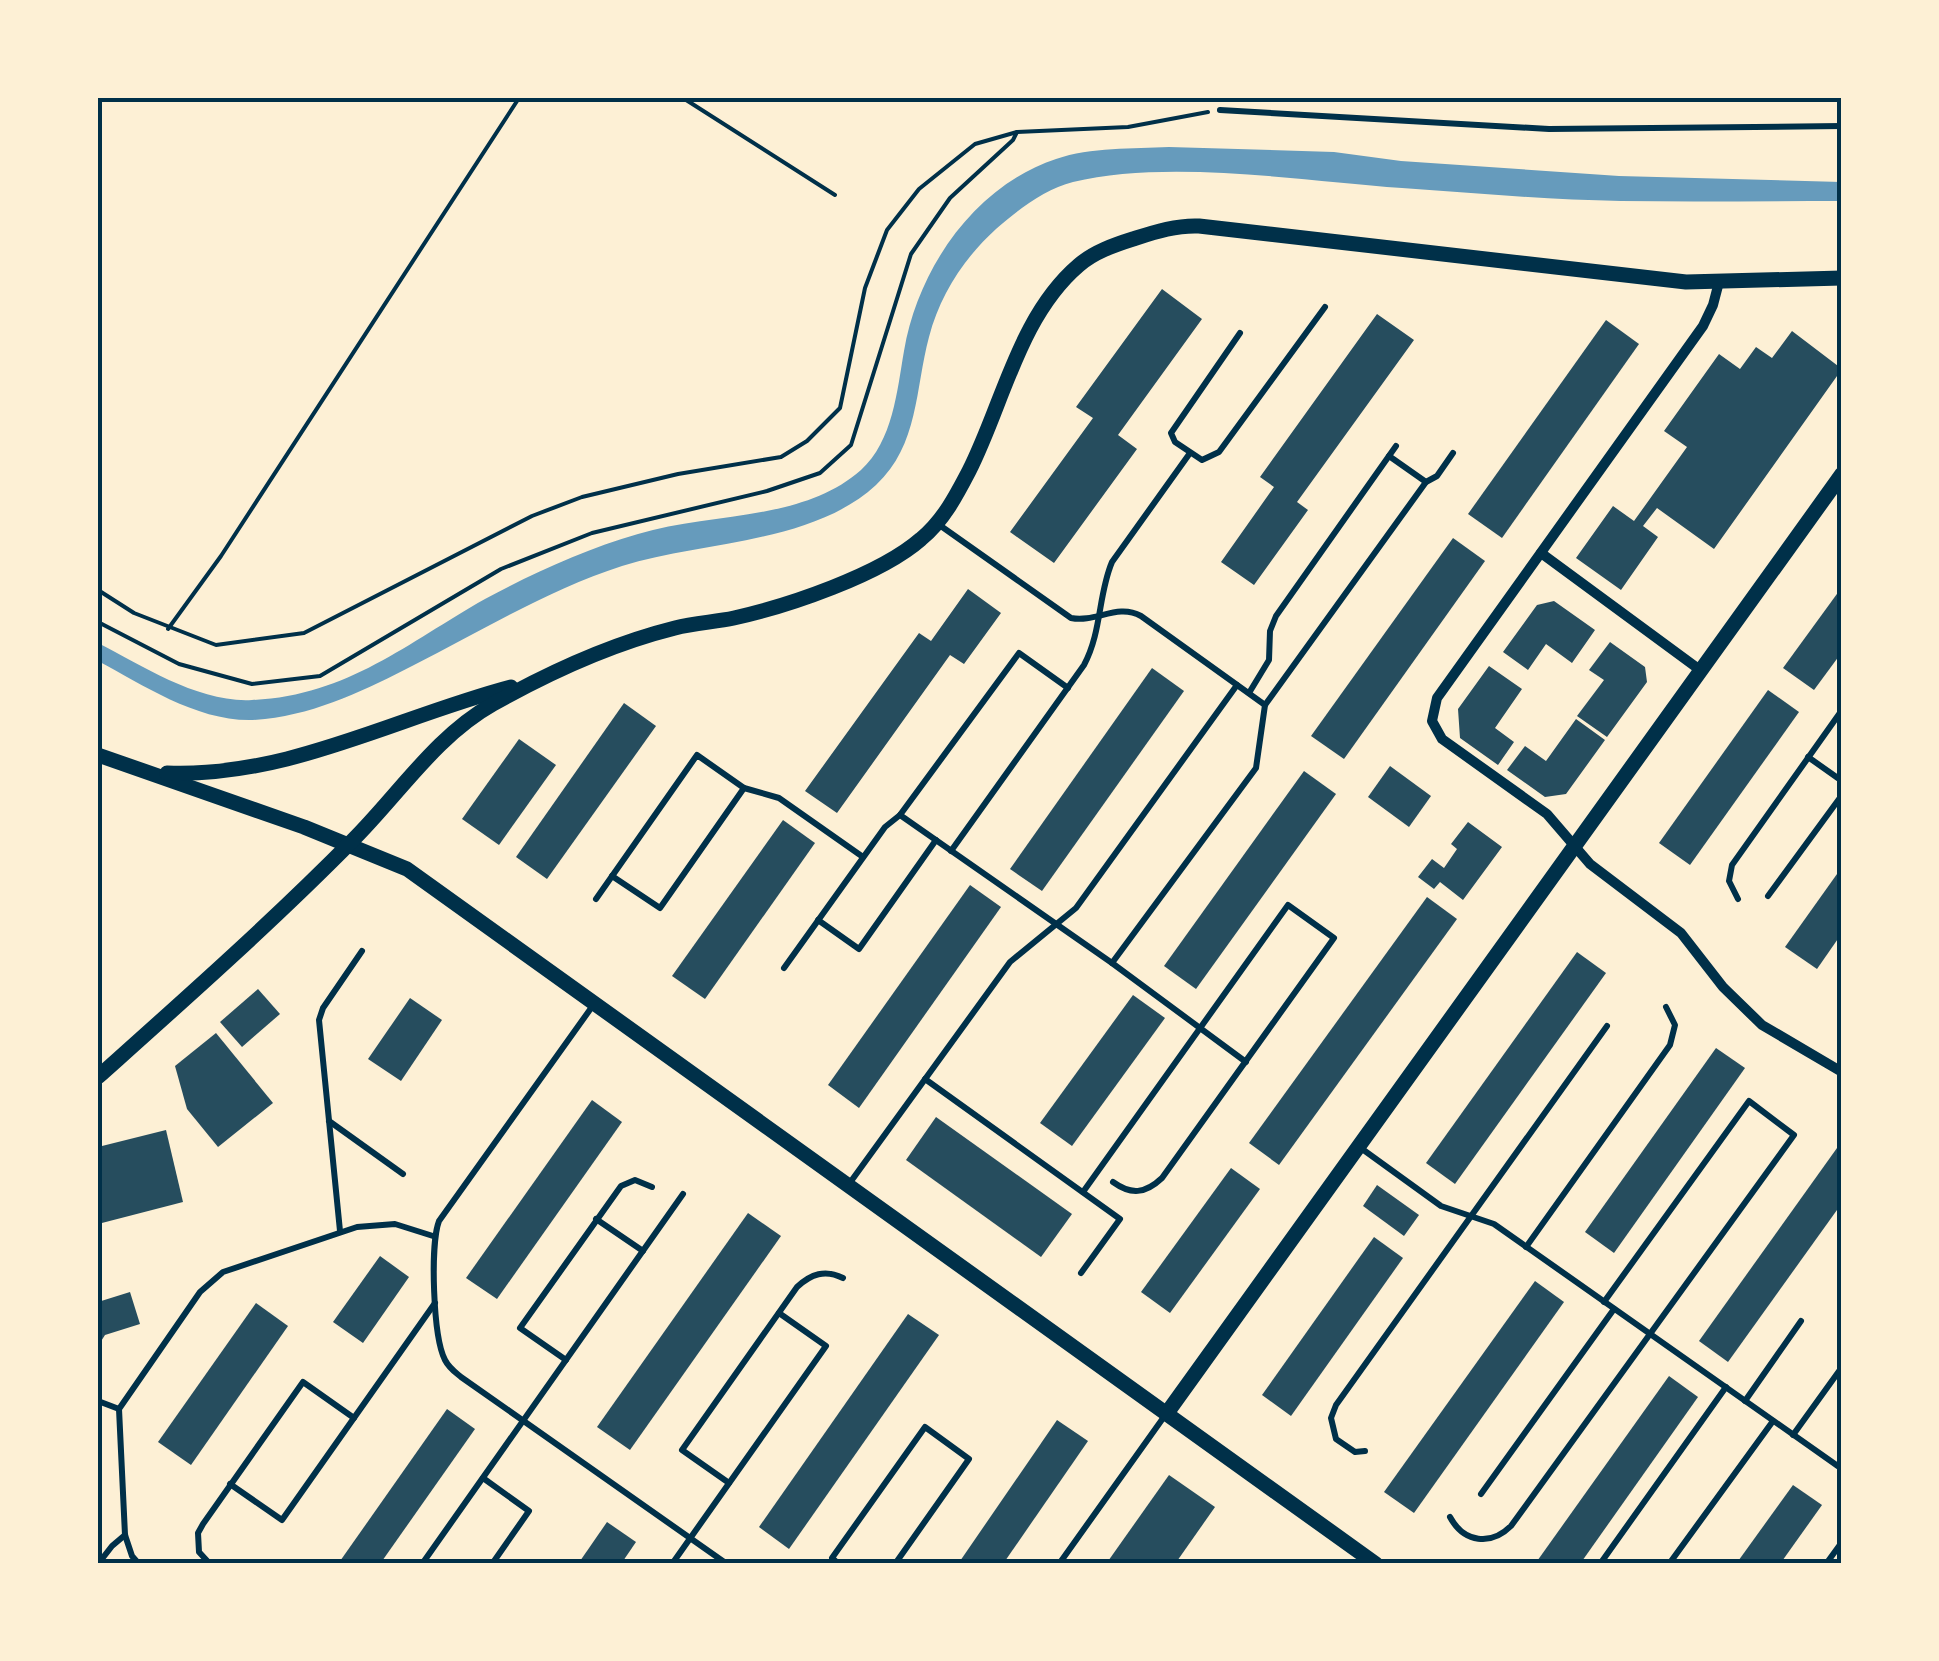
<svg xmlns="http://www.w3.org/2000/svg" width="1939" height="1661" font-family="Rubik,sans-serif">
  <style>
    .water { fill: #669bbc }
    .building { fill: #264d5e }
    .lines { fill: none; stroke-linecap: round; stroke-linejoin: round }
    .path { stroke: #003049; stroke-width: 4 }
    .service { stroke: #003049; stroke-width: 6 }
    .minor { stroke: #003049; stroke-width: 10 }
    .tertiary { stroke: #003049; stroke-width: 15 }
    .neatline { fill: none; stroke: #003049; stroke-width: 4 }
  </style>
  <rect width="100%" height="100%" fill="#fdf0d5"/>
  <path class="water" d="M1169 147 1334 152 1401 161 1619 176 1841 182V201C1768 201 1695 202 1621 201 1548 200 1475 193 1402 188 1303 181 1168 159 1073 182 1045 189 1018 210 996 229 964 258 940 295 929 337 915 389 919 445 876 485 812 544 703 541 622 566 550 589 481 631 414 665 367 689 319 713 265 719 205 727 147 687 98 661V643C143 666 199 703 252 700 347 696 407 643 485 599 533 573 586 549 638 534 711 512 802 522 861 470 893 441 897 391 904 351 918 268 975 186 1056 159 1091 147 1133 149 1169 147Z"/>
  <g class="building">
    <path d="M1162 289 1202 319 1118 435 1137 449 1054 563 1010 532 1093 418 1076 407Z"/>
    <path d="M1377 314 1414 340 1297 502 1308 510 1254 585 1221 562 1274 487 1260 477Z"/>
    <path d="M1606 320 1639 344 1502 538 1468 514Z"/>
    <path d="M1792 331 1842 369 1714 549 1657 508 1643 526 1658 537 1621 590 1576 558 1613 506 1634 521 1687 447 1664 431 1719 354 1740 369 1756 347 1772 358Z"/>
    <path d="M1453 538 1485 561 1344 759 1311 736Z"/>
    <path d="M1842 587V652L1814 690 1783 668Z"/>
    <path d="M968 589 1001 613 964 664 950 655 837 813 805 791 919 633 931 641Z"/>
    <path d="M1554 601 1595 630 1572 663 1546 644 1528 670 1503 652 1537 605Z"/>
    <path d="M1610 642 1645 667 1647 682 1607 737 1577 716 1604 680 1589 670Z"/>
    <path d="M1489 666 1522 689 1495 728 1514 742 1498 765 1460 738 1458 709Z"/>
    <path d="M1152 668 1184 691 1042 891 1010 869Z"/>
    <path d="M1768 690 1799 712 1690 865 1659 843Z"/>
    <path d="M624 703 656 726 547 879 516 857Z"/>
    <path d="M1576 719 1605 740 1566 794 1545 797 1507 770 1525 746 1546 761Z"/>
    <path d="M519 739 556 765 499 845 462 819Z"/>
    <path d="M1390 766 1431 796 1409 827 1368 797Z"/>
    <path d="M1304 771 1336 794 1196 989 1164 966Z"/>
    <path d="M783 820 815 843 705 999 672 976Z"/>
    <path d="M1468 822 1502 847 1463 900 1440 882 1434 889 1418 877 1432 859 1444 868 1457 849 1451 844Z"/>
    <path d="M1842 867V933L1817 969 1785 947Z"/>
    <path d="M970 885 1001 907 859 1108 828 1085Z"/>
    <path d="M1427 897 1457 919 1279 1165 1249 1143Z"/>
    <path d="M1577 952 1606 973 1455 1184 1426 1163Z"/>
    <path d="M258 989 280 1014 242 1047 220 1022Z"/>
    <path d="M1133 995 1165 1018 1072 1146 1040 1123Z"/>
    <path d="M410 998 442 1020 401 1081 368 1059Z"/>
    <path d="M216 1033 273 1103 218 1147 187 1109 175 1066Z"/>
    <path d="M1716 1048 1745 1068 1614 1253 1585 1232Z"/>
    <path d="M592 1100 622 1122 497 1299 466 1278Z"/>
    <path d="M936 1117 1072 1214 1041 1257 906 1160Z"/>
    <path d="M166 1130 183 1202 98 1224V1147Z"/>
    <path d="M1842 1141V1203L1728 1362 1699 1341Z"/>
    <path d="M1231 1168 1260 1189 1170 1313 1141 1292Z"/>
    <path d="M1377 1185 1419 1215 1404 1236 1363 1206Z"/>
    <path d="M748 1213 781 1236 630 1450 597 1427Z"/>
    <path d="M1374 1237 1403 1258 1291 1416 1262 1395Z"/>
    <path d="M380 1256 409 1277 363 1343 333 1322Z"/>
    <path d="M1535 1281 1564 1302 1414 1513 1384 1492Z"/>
    <path d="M130 1292 140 1324 105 1335 98 1346V1302Z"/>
    <path d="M256 1303 288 1326 191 1465 158 1442Z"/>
    <path d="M908 1314 939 1335 789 1549 759 1527Z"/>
    <path d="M1669 1376 1698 1397 1580 1564H1535Z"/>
    <path d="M447 1409 475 1429 380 1564H338Z"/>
    <path d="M1057 1420 1088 1441 1003 1564H958Z"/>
    <path d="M1169 1475 1215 1507 1175 1564H1106Z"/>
    <path d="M1793 1485 1822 1505 1780 1564H1736Z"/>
    <path d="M607 1522 636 1542 621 1564H578Z"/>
  </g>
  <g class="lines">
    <g class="path">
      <path d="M683 98 835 195"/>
      <path d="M98 590 134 613 216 645 304 633 532 516 582 497 678 474 781 457 807 441 840 408 865 288 887 230 919 189 975 144 1017 132 1128 127 1208 112"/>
      <path d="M98 622 179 664 252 684 320 676 501 569 592 533 767 491 820 473 851 445 911 254 950 198 1013 140 1017 132"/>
      <path d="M168 629 221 556 519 98"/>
    </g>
    <g class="service">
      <path d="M1220 110 1549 129 1842 126"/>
      <path d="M1240 333 1171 433 1175 442 1202 460 1219 452 1325 307"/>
      <path d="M1389 456 1426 482"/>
      <path d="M938 524 1071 618C1096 623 1117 603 1141 616L1265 705"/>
      <path d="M1249 693 1269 660 1270 631 1276 616 1396 446"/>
      <path d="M1808 757 1842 781"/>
      <path d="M900 815 1112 963 1246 1062"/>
      <path d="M951 851 1084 665C1102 631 1098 595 1112 562L1190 453"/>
      <path d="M612 876 660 908 744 788"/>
      <path d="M1768 896 1842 795"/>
      <path d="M596 899 697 755 744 788 779 798 863 857"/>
      <path d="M1738 899 1729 881 1732 865 1842 710"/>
      <path d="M818 920 859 949 936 840"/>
      <path d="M1112 963 1256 768 1265 705 1426 482 1437 476 1453 453"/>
      <path d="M784 968 885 827 900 815 1019 653 1068 688"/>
      <path d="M594 1004 439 1221C430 1245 433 1337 445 1360 449 1368 455 1372 461 1377L727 1564"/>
      <path d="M925 1079 1120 1219 1081 1273"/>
      <path d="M329 1121 403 1174"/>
      <path d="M1358 1146 1441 1206 1494 1224 1842 1469"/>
      <path d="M849 1184 1010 962 1076 908 1237 685"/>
      <path d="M1083 1192 1288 905 1334 938 1162 1178C1145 1194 1131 1195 1113 1182"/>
      <path d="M596 1219 643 1251"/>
      <path d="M340 1231 319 1020 323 1008 362 951"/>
      <path d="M1526 1247 1670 1045 1675 1025 1666 1007"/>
      <path d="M566 1360 520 1328 621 1186 635 1180 652 1187"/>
      <path d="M98 1401 119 1409"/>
      <path d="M1745 1401 1801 1321"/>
      <path d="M1793 1435 1842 1367"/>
      <path d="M1365 1451 1355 1452 1336 1439 1331 1418 1336 1405 1607 1026"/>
      <path d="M483 1478 529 1511 492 1564"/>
      <path d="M729 1483 682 1450 797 1287C811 1274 825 1269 843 1278"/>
      <path d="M230 1484 282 1520 435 1303"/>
      <path d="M1481 1494 1614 1309"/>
      <path d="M1450 1517C1464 1543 1491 1546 1511 1526L1794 1135 1749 1101 1604 1302"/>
      <path d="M98 1564 112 1546 125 1535"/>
      <path d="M139 1564 132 1556 125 1535 119 1409 200 1292 223 1272 357 1227 395 1224 433 1236"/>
      <path d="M210 1564 199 1552 198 1533 203 1524 303 1382 354 1418"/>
      <path d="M422 1564 683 1194"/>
      <path d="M672 1564 826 1346 779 1313"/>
      <path d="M839 1564 832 1558 925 1427 969 1459 895 1564"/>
      <path d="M1059 1564 1166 1414"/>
      <path d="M1600 1564 1726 1387"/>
      <path d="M1669 1564 1773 1421"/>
      <path d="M1826 1564 1842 1542"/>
    </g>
    <g class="minor">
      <path d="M1719 282 1713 305 1703 326 1437 698 1432 721 1442 739 1547 814 1590 864 1681 933 1723 987 1762 1025 1842 1072"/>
      <path d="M1541 553 1700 670"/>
    </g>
    <g class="tertiary">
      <path d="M98 755 304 827 407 869 1376 1564"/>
      <path d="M167 773C287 778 397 717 511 687"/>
      <path d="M98 1077C184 1000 271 923 353 840 399 794 436 736 493 704 550 672 611 644 675 628 694 623 715 622 734 618 788 606 880 575 921 539 943 521 956 496 969 471 1003 404 1019 316 1079 265 1094 252 1114 245 1133 239 1155 232 1176 225 1199 226L1686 282 1842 278"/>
      <path d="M1167 1413 1842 474"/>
    </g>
  </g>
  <rect width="1939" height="1661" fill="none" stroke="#fdf0d5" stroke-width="200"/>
  <rect x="100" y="100" width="1739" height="1461" class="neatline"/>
</svg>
